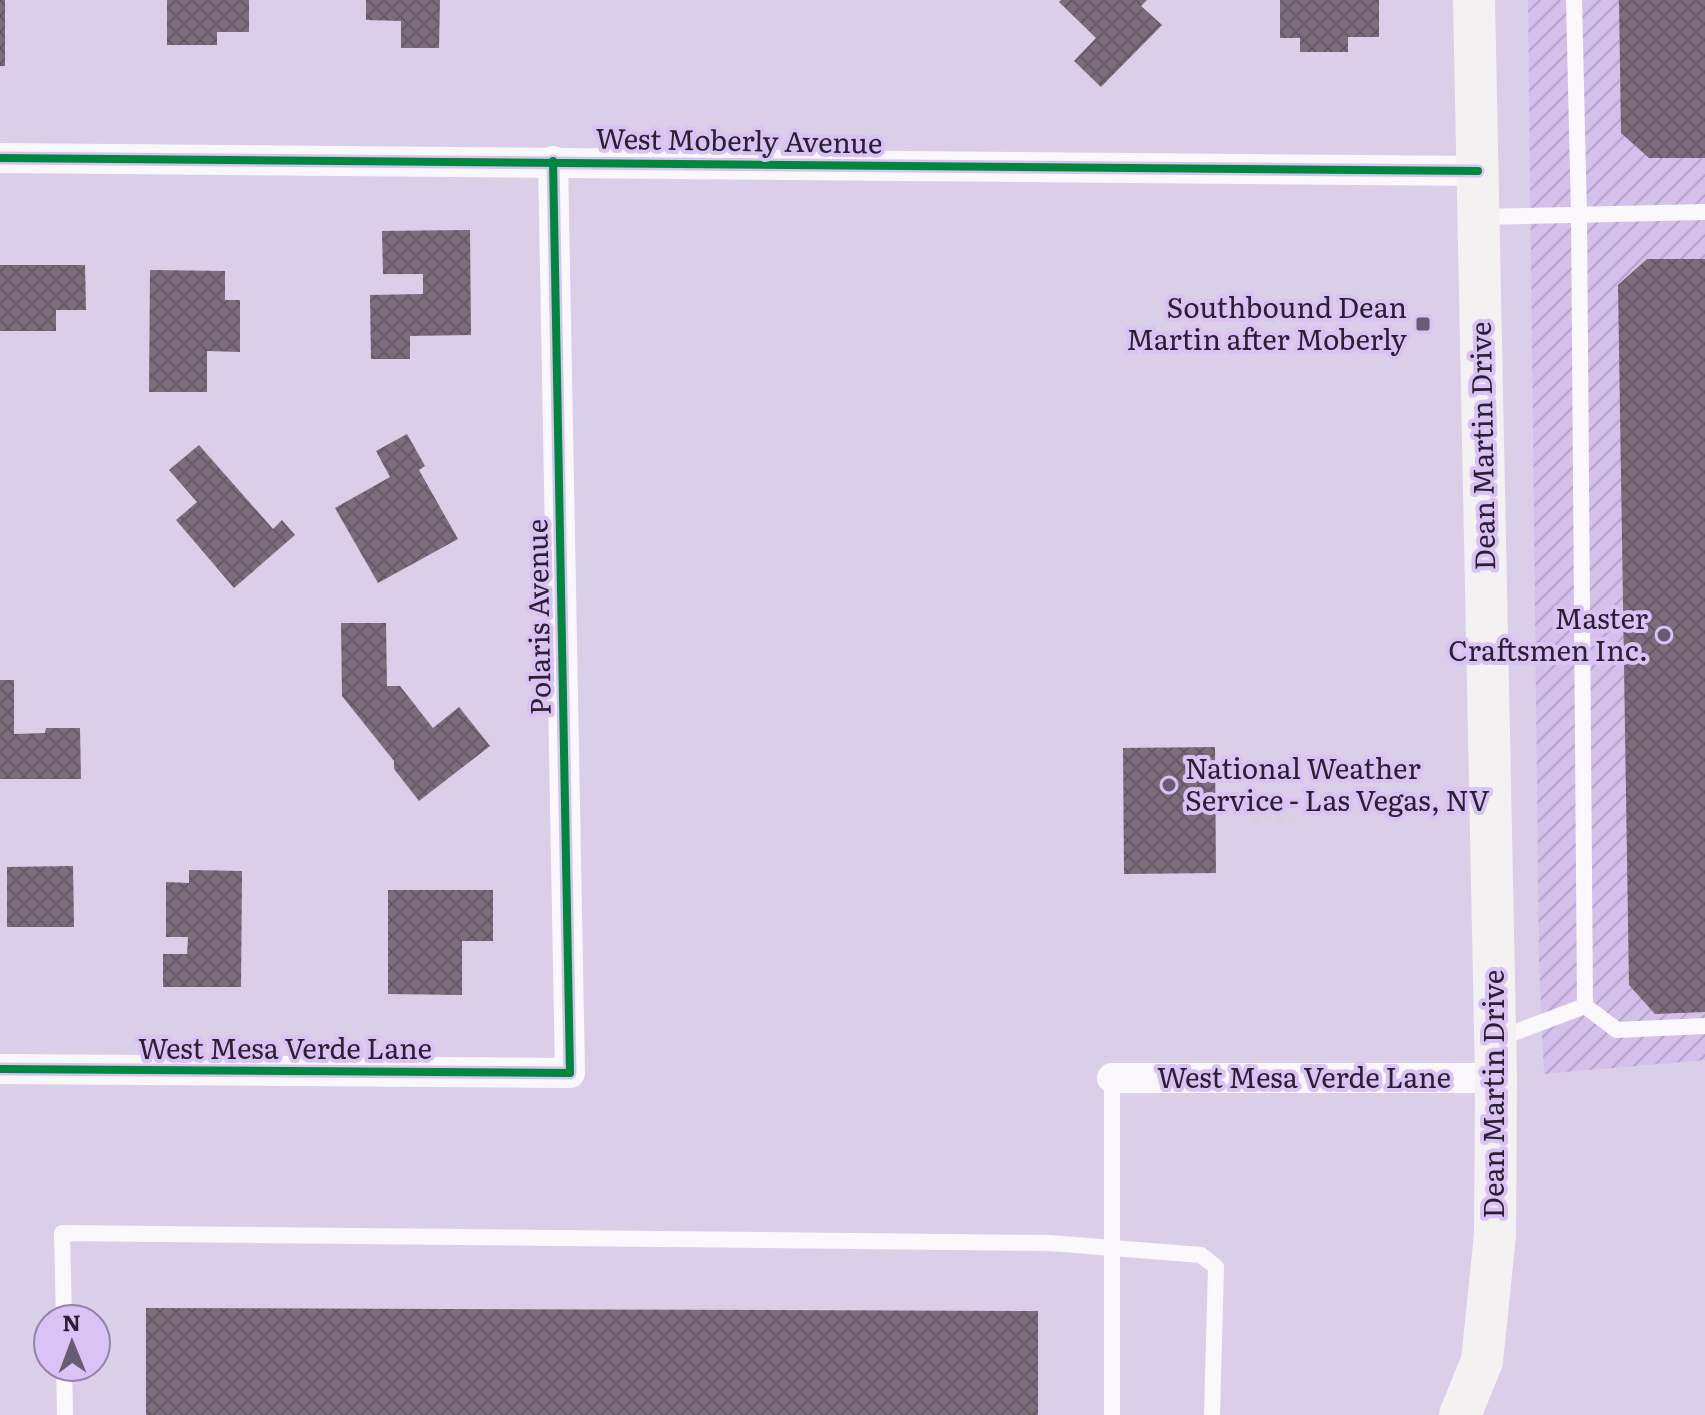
<svg xmlns="http://www.w3.org/2000/svg" width="1705" height="1415" font-family="Literata,serif">
  <style>
    .industrial { fill: url(#industrial-furrows) }
    .building { fill: url(#building-cross-hatch) }
    .lines { fill: none; stroke-linecap: round; stroke-linejoin: round }
    .path { stroke: #d5d1da; stroke-width: 5; stroke-dasharray: 8 4; stroke-linecap: butt }
    .service { stroke: #faf8fc; stroke-width: 16 }
    .minor { stroke: #faf8fc; stroke-width: 30 }
    .secondary { stroke: #f4f1f3; stroke-width: 42 }
    .cycleway-casing { stroke: #dac2f5; stroke-width: 13 }
    .cycleway { stroke: #00873e; stroke-width: 8 }
    .poi-dot { fill: #675d73; stroke: #dac2f5; stroke-width: 3 }
    .labels { text-anchor: middle; stroke-width: 8; stroke-linejoin: round; paint-order: stroke }
    .street-label { font-size: 28px; fill: #292033; stroke: #dac2f5 }
    .poi-label { font-size: 28px; fill: #292033; stroke: #dac2f5; text-anchor: end }
  </style>
  <defs>
    <pattern id="industrial-furrows" width="10" height="10" patternUnits="userSpaceOnUse" patternTransform="scale(2)"><rect width="10" height="10" fill="#d4c0eb"/><path d="M-1 1l2-2M0 10L10 0M9 11l2-2" fill="none" stroke="#b6a5ca"/></pattern>
    <pattern id="building-cross-hatch" width="8" height="8" patternUnits="userSpaceOnUse" patternTransform="scale(2)"><rect width="8" height="8" fill="#7c6d7c"/><path d="M0 0l8 8M0 8l8-8" fill="none" stroke="#665966"/></pattern>
  </defs>
  <rect width="100%" height="100%" fill="#dbcee9"/>
  <path class="industrial" d="M1528 0H1705V1060L1544 1074 1539 961Z"/>
  <g class="building">
    <rect x="0" y="0" width="5" height="66"/>
    <path d="M167 0H249V32H217V45H167Z"/>
    <path d="M366 0H440L439 48H401V21L366 20Z"/>
    <path d="M1061 0H1147L1141 6 1162 25 1101 87 1074 61 1096 38 1059 2Z"/>
    <path d="M1280 0H1379V37H1348V52H1300V38H1280Z"/>
    <path d="M1619 0H1705V158H1649L1621 133Z"/>
    <path d="M470 230 471 335 410 336V359H371L370 295 423 294V274H383L382 231Z"/>
    <path d="M1647 259H1705V1012L1655 1014 1629 985 1618 285Z"/>
    <path d="M0 265H85L86 310H56V331H0Z"/>
    <path d="M150 270 225 271V300H240V352L207 351V392H149Z"/>
    <path d="M407 434 425 466 419 470 458 539 378 583 335 508 390 477 376 451Z"/>
    <path d="M199 445 273 529 282 520 295 535 234 588 176 520 197 502 169 470Z"/>
    <path d="M341 623H386L387 686H400L433 728 459 707 490 746 419 801 394 769V761L342 696Z"/>
    <path d="M0 680H14V734L45 733 46 728H80L81 779H0Z"/>
    <path d="M1215 747 1216 873 1124 874 1123 748Z"/>
    <path d="M73 866 74 927H7V867Z"/>
    <path d="M189 870 242 871 241 987H163V954H187L188 937H166V882L189 883Z"/>
    <path d="M388 890H493V941H462V995L388 994Z"/>
    <path d="M146 1308 1038 1311V1415H146Z"/>
  </g>
  <g class="lines">
    <path class="path" d="M1252 819 1291 818"/>
    <g class="service">
      <path d="M1479 217 1705 212"/>
      <path d="M1585 1006 1617 1030 1705 1026"/>
      <path d="M1497 1039 1585 1006 1579 215 1574 0"/>
      <path d="M1112 1078V1415"/>
      <path d="M64 1319 62 1233 1050 1243 1201 1255 1216 1267 1212 1415"/>
      <path d="M64 1367 65 1415"/>
    </g>
    <g class="minor">
      <path d="M0 158 1478 171"/>
      <path d="M0 1069 570 1073 553 161"/>
      <path d="M1112 1078H1496"/>
    </g>
    <path class="secondary" d="M1460 1415 1482 1361 1495 1235 1496 1078 1474 0"/>
    <defs>
      <g id="cycleway">
        <path d="M0 158 1478 171"/>
        <path d="M0 1069 570 1073 553 161"/>
      </g>
    </defs>
    <use href="#cycleway" class="cycleway-casing"/>
    <use href="#cycleway" class="cycleway"/>
  </g>
  <g class="poi-dot">
    <rect x="1415" y="316" width="16" height="16" rx="4"/>
    <circle cx="1664" cy="635" r="8"/>
    <circle cx="1169" cy="785" r="8"/>
  </g>
  <g class="labels">
    <g class="street-label">
      <text transform="translate(739 141) rotate(1)" y="10">West Moberly Avenue</text>
      <text transform="translate(1483 446) rotate(-91)" y="10">Dean Martin Drive</text>
      <text transform="translate(539 617) rotate(-91)" y="10">Polaris Avenue</text>
      <text x="285" y="1059">West Mesa Verde Lane</text>
      <text x="1304" y="1088">West Mesa Verde Lane</text>
      <text transform="translate(1494 1094) rotate(-90)" y="10">Dean Martin Drive</text>
    </g>
    <g class="poi-label">
      <text x="1407" y="318">Southbound Dean<tspan x="1407" dy="32">Martin after Moberly</tspan></text>
      <text x="1648" y="629">Master<tspan x="1648" dy="32">Craftsmen Inc.</tspan></text>
      <text x="1185" y="779" text-anchor="start">National Weather<tspan x="1185" dy="32">Service - Las Vegas, NV</tspan></text>
    </g>
  </g>
  <g transform="translate(72 1343) rotate(359)"><circle r="38" fill="#dac2f5" stroke="#9381a7" stroke-width="2"/>
  <path d="M0-6L14 30L0 20L-14 30Z" fill="#675d73"/>
  <text y="-12" font-size="22" font-weight="bold" text-anchor="middle" fill="#292033">N</text>
  </g>
</svg>
